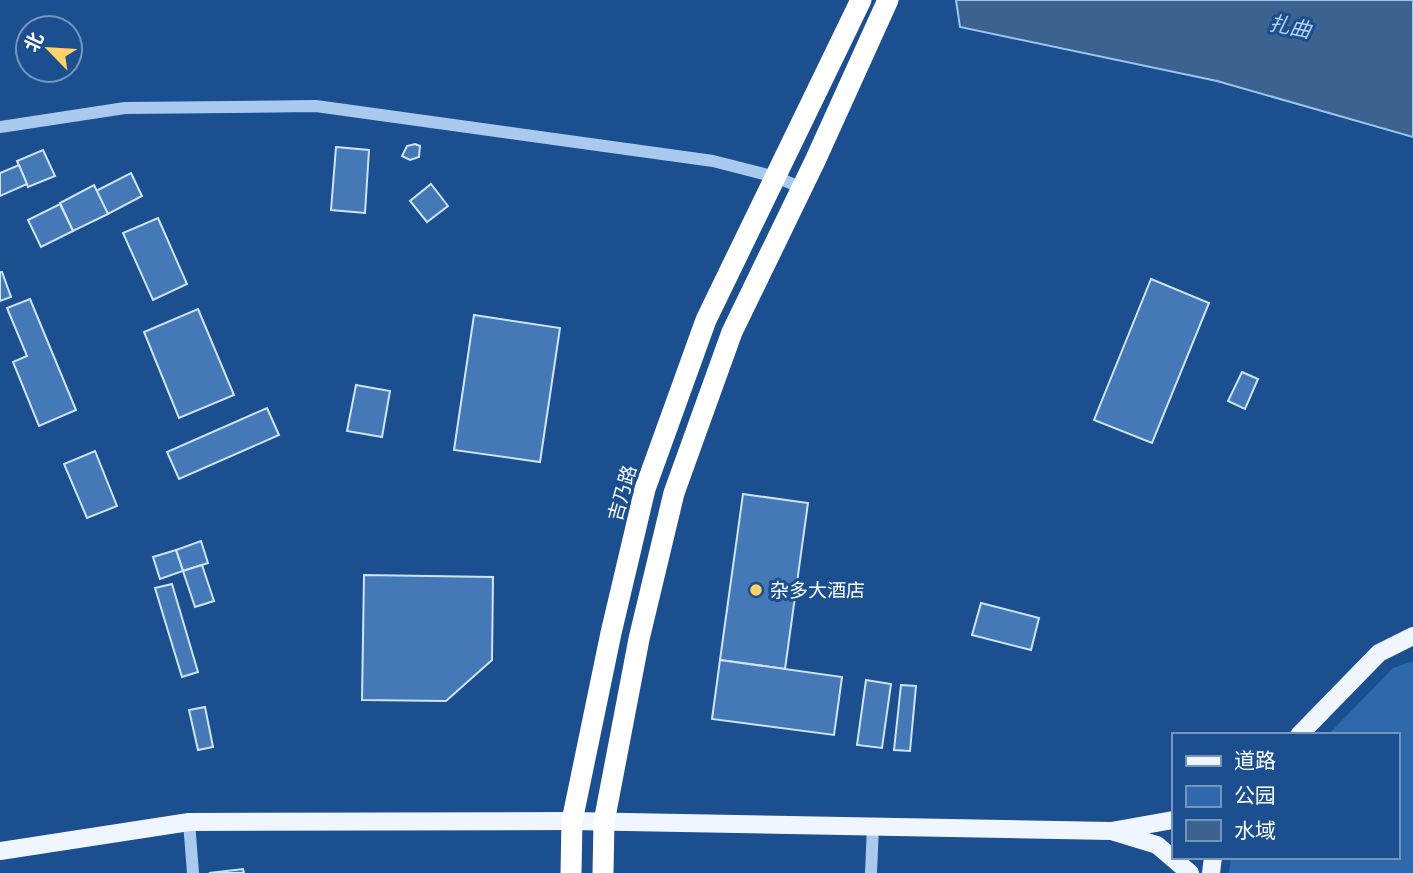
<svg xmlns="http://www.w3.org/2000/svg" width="1413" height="873" font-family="'Archivo Narrow','Noto Sans SC',sans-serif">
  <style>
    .green { fill: #2e69ad }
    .water { fill: #3c6290; stroke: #9cc4f0; stroke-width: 2 }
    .building { fill: #4478b7; stroke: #cfe3fa; stroke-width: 2 }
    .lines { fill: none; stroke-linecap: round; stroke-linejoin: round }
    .minor { stroke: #a9c9ee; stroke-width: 12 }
    .major { stroke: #f0f6ff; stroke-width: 18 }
    .highway { stroke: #fff; stroke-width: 21 }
    .poi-dot { fill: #ffd166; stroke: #1b4f8f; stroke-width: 2.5 }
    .labels { text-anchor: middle; stroke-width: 6; stroke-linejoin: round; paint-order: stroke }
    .street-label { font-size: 19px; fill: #fff; stroke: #1b4f8f }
    .poi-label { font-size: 19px; fill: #fff; stroke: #1b4f8f; text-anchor: start }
    .water-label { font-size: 21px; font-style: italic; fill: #b5d3f5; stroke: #1b4f8f }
  </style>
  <rect width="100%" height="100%" fill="#1b4f8f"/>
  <path class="green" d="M1413 661V873H1229L1231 857H1397V735H1328L1393 668Z"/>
  <path class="water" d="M956 0H1413V137L1217 81 960 27Z"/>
  <g class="building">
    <path d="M415 144 420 146 419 157 410 160 402 156 407 146Z"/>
    <path d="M336 147 369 150 365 213 331 210Z"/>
    <path d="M43 150 55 176 28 187 17 161Z"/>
    <path d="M19 165 27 184 0 196V173Z"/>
    <path d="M131 173 142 196 108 214 96 191Z"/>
    <path d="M431 184 448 206 427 222 410 201Z"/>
    <path d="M94 185 108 214 73 231 60 203Z"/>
    <path d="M60 204 73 231 41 247 28 220Z"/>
    <path d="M158 218 187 284 153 300 123 233Z"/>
    <path d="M0 272H2L11 297 0 301Z"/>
    <path d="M1151 279 1209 303 1152 443 1094 420Z"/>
    <path d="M30 299 76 410 39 426 13 362 27 356 7 308Z"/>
    <path d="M198 309 234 395 179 418 144 332Z"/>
    <path d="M474 315 560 328 540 462 454 450Z"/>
    <path d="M1242 372 1258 379 1245 409 1228 401Z"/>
    <path d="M356 385 390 391 382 437 347 431Z"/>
    <path d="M267 408 279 435 179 479 167 452Z"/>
    <path d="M95 451 117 506 87 518 64 464Z"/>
    <path d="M743 494 808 503 785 669 720 660Z"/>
    <path d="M201 541 208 563 183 571 176 550Z"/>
    <path d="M176 550 183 571 160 579 153 557Z"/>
    <path d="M202 565 214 601 195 607 183 571Z"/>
    <path d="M364 575 493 577 492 660 446 701 362 700Z"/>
    <path d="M172 584 198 672 182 677 155 588Z"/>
    <path d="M981 603 1039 618 1031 650 972 635Z"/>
    <path d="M720 660 842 677 834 735 712 719Z"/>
    <path d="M866 680 891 684 882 748 857 745Z"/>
    <path d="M901 685 916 686 910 751 894 750Z"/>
    <path d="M205 707 213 747 198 750 189 710Z"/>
    <path d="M243 869 244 873H209Z"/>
  </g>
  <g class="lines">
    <g class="minor">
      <path d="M0 127 125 108 316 106 713 161 776 177 802 188"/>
      <path d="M189 822 193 873"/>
      <path d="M871 873 873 826"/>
    </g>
    <g class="major">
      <path d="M1299 735 1379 653 1413 636"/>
      <path d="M1173 820 1111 831 1157 845 1190 873"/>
      <path d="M0 851 189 822 572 821 1111 831"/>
      <path d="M1211 873 1213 857"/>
    </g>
    <g class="highway">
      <path d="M571 873 572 821 611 633 645 489 706 320 861 0"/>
      <path d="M603 873 604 822 639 639 674 493 732 332 815 161 888 0"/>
    </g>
  </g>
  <circle class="poi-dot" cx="756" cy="590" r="7"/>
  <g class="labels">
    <g class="street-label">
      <text transform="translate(622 493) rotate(-74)" y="7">吉乃路</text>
    </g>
    <g class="poi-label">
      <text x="770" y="597">杂多大酒店</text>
    </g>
    <g class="water-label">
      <text transform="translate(1290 27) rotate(12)" y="7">扎曲</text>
    </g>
  </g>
  <rect x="1172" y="733" width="228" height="126" fill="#1b4f8f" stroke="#7695bc" stroke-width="2"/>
  <rect x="1186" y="756" width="35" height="10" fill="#f0f6ff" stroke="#7695bc" stroke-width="2"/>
  <text x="1234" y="768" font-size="21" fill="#ffffff">道路</text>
  <rect x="1186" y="786" width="35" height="21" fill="#2e69ad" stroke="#7695bc" stroke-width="2"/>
  <text x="1234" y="803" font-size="21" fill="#ffffff">公园</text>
  <rect x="1186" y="820" width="35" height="21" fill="#3c6290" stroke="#7695bc" stroke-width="2"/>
  <text x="1234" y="838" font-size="21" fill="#ffffff">水域</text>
  <g transform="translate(49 49) rotate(295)"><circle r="33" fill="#1b4f8f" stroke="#7695bc" stroke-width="2"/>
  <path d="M0-5L12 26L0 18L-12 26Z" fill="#ffd166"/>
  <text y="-10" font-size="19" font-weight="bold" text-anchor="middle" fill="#ffffff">北</text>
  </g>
</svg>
